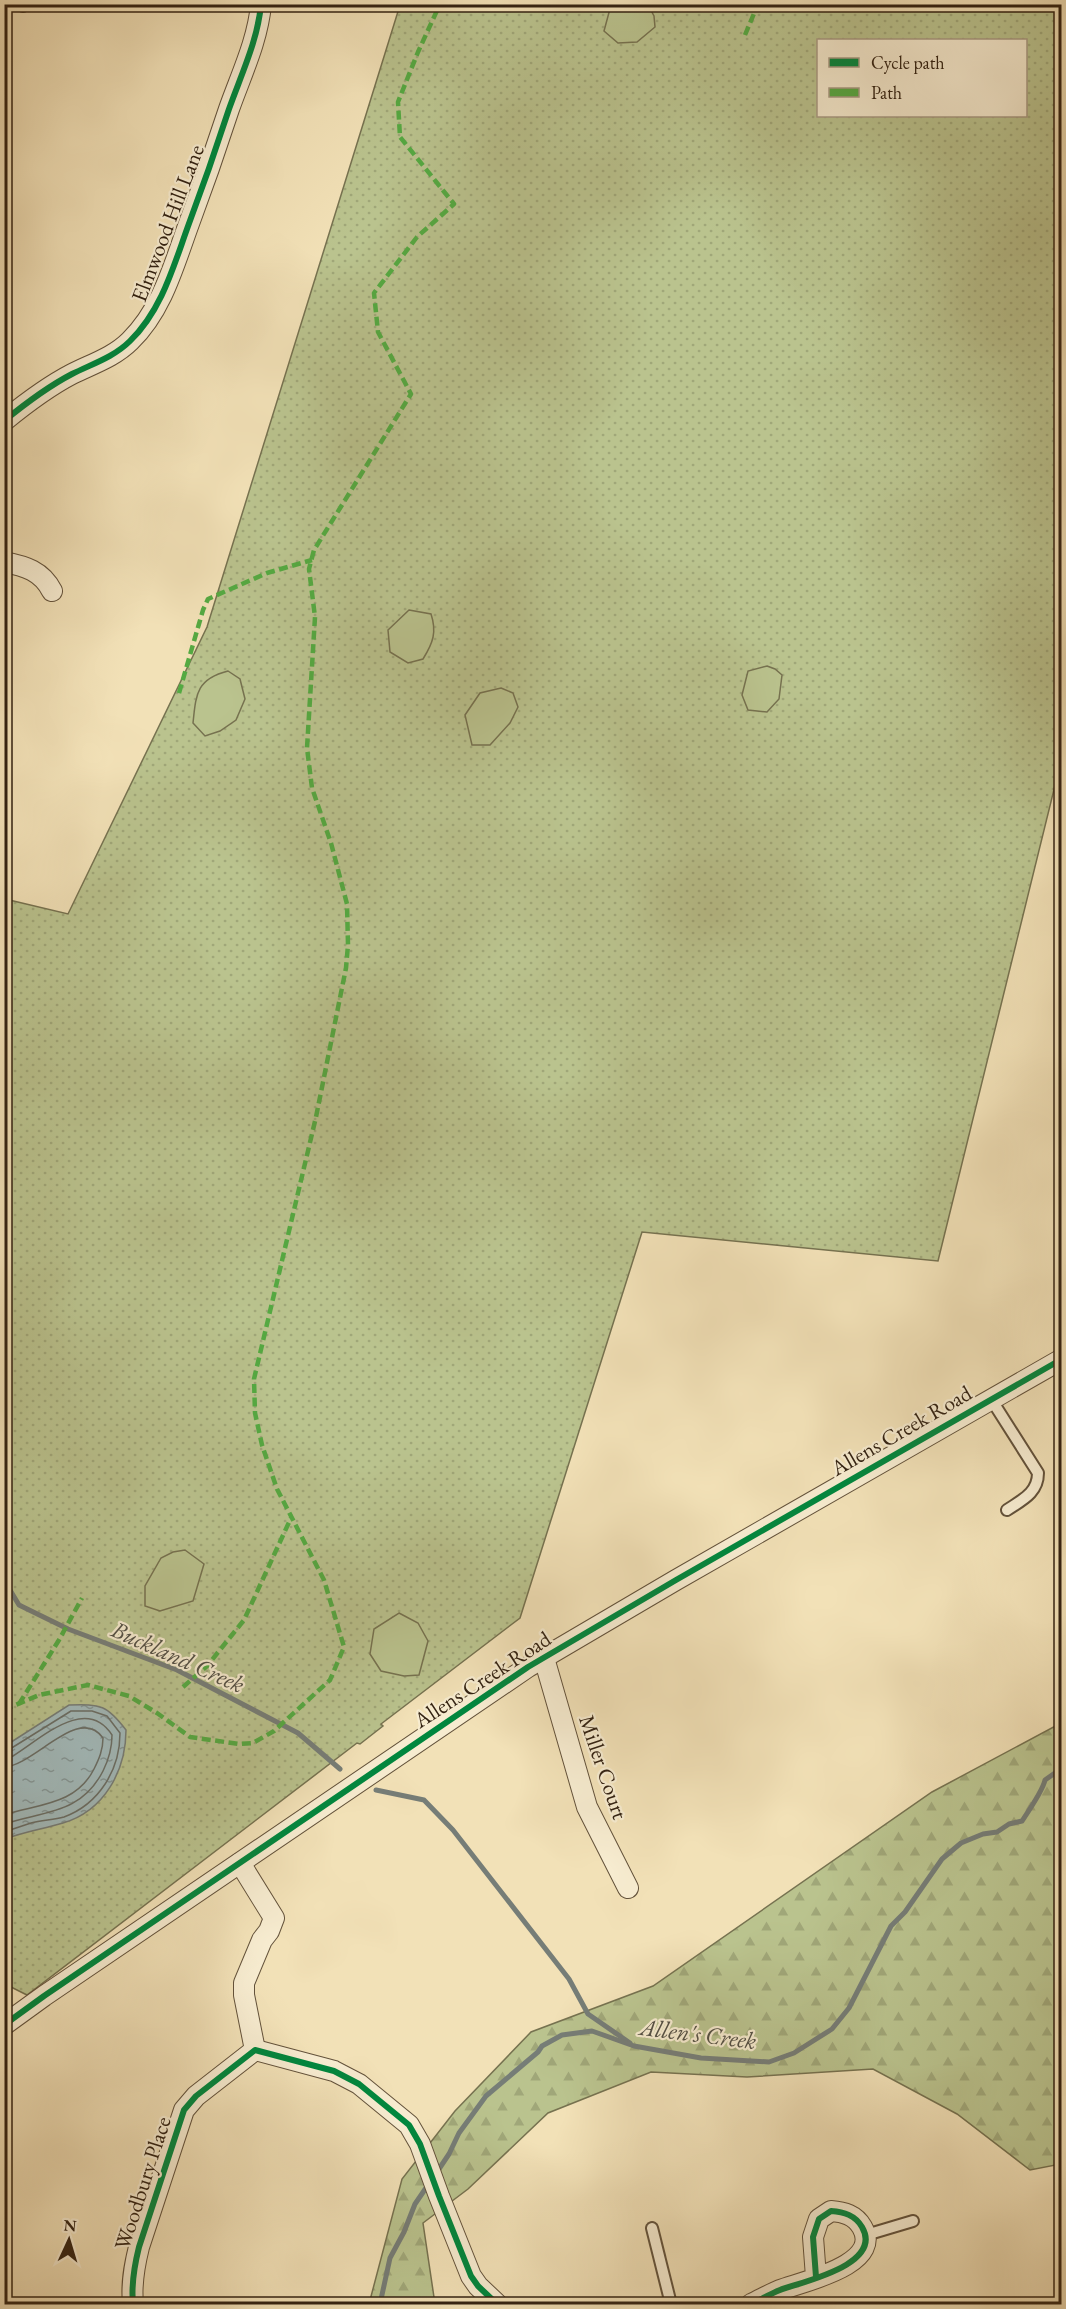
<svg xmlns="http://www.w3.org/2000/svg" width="1066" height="2309" font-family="'EB Garamond',serif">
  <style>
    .green { fill: url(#green-dots); stroke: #767250; stroke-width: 1.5; fill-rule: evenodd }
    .forest { fill: url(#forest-firs); stroke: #767250; stroke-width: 1.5 }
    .pitch { fill: #bac38e; stroke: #767250; stroke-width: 1.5 }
    .water { fill: url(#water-ripples); stroke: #767d77; stroke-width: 1.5 }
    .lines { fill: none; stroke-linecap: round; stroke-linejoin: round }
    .shore { stroke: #6a6e66; stroke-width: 1.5 }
    .stream { stroke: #767d77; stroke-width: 5 }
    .service-casing { stroke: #63523b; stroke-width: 14 }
    .minor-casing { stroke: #63523b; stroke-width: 22 }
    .service { stroke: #f7ecd0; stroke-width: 10 }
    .minor { stroke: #f7ecd0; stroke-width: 20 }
    .quiet { stroke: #54aa42; stroke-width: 4.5; stroke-dasharray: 9 4.5; stroke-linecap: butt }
    .cycleway-casing { stroke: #f7ecd0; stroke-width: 10 }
    .cycleway { stroke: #00873e; stroke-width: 6 }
    .labels { text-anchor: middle; stroke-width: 4.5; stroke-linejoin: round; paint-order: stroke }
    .street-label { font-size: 22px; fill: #332212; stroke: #f7ecd0 }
    .water-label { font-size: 24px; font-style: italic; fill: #545045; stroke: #f7ecd0 }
  </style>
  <defs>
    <pattern id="green-dots" width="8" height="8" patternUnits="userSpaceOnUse" patternTransform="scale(1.5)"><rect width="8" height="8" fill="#bac38e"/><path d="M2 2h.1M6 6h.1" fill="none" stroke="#a0a779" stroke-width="1.8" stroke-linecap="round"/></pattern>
    <pattern id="forest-firs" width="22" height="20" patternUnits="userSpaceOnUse" patternTransform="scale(1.5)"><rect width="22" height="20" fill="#bac38e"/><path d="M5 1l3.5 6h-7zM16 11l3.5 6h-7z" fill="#a0a779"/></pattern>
    <pattern id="water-ripples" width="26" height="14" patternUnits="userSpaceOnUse" patternTransform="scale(1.5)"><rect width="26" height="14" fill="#a2babb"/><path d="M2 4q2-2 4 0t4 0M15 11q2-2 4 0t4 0" fill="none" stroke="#859797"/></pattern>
  </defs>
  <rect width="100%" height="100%" fill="#f2e1b7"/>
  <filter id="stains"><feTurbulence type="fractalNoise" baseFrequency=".00333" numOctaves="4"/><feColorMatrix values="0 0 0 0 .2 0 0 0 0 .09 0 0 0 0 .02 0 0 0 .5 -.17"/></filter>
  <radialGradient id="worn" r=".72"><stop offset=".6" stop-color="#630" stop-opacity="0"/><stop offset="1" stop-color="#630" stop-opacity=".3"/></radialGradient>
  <path class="green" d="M400 5H1061V761L938 1261 642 1232 520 1618 381 1724 383 1726 360 1744 357 1743 27 1995 5 1984V899L68 914 207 627ZM818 40H1026V116H818Z"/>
  <path class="forest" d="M1061 1723V2164L1030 2170 957 2114 873 2069 747 2077 651 2072 548 2113 468 2189 423 2223 435 2304H369L402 2179 455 2111 531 2032 653 1986 932 1792Z"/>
  <g class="pitch">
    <path d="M611 5H648L654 16 655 27 637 42 618 43 604 31Z"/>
    <path d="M409 610 431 614C437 632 433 643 423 659L408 663 390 652 388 630Z"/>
    <path d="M767 666 775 669 782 675 779 699 767 712 748 710 742 695 748 671Z"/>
    <path d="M228 671 240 679 245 699 236 720 220 731 205 736 193 723C196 695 196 679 228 671Z"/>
    <path d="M501 688 513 693 518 707 510 723 490 745H472L465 715 480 693Z"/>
    <path d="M185 1550 204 1564 193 1601 160 1611 145 1606V1586L161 1558 173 1552Z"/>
    <path d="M399 1613 418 1623 428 1641 419 1675 404 1676 381 1671 370 1654 374 1629Z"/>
  </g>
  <path class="water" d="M69 1705C101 1704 107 1705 126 1730 126 1771 104 1811 63 1823 43 1829 24 1832 5 1839V1746Z"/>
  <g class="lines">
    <g class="shore">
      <path d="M4 1750 10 1749 71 1711H92L107 1716 120 1733C120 1770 99 1804 64 1817 53 1820 42 1820 31 1823 22 1826 13 1829 4 1832"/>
      <path d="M4 1758 13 1756C42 1738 86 1695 112 1735 112 1749 109 1759 103 1771 81 1814 45 1811 4 1824"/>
      <path d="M4 1767C34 1766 79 1704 103 1738 103 1750 99 1759 94 1769 76 1805 38 1804 4 1815"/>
    </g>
    <g class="stream">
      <path d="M4 1580 19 1605 68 1629 177 1670 298 1733 340 1769"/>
      <path d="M376 1790 424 1800 453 1830 569 1979 588 2014 630 2043"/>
      <path d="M437 2172 449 2154 459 2133 486 2096 538 2052 542 2046 562 2035 592 2031 634 2046 701 2058 769 2062 794 2053 832 2029 849 2008 891 1926 905 1912 942 1859 961 1843 983 1834 997 1832 1009 1824 1022 1821C1028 1812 1043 1790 1045 1780L1062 1768"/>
      <path d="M380 2304 390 2258 404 2232 415 2204 430 2182"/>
    </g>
    <defs>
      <g id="service">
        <path d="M23 6V4"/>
        <path d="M991 1399 1038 1473C1038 1493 1022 1500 1007 1510"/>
        <path d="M652 2228 671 2304"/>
        <path d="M866 2235 913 2221"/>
        <path d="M779 2290 787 2304"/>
      </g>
      <g id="minor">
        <path d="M4 421C26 403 47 387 72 374 92 364 114 357 130 341 161 311 173 268 187 229 202 189 216 149 229 109 241 75 258 40 261 4"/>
        <path d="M4 562C25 566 42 571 52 591"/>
        <path d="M544 1658 587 1807 628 1888"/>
        <path d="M240 1863 274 1918 269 1931 262 1940 244 1983V1995L255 2050"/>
        <path d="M4 2025 44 1996 528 1667 676 1580 1062 1359"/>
        <path d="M133 2304C131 2284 134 2267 139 2247L184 2110 196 2096 255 2050 334 2071 359 2084 409 2125 420 2144 439 2196 471 2276 478 2286 497 2304"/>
        <path d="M751 2304C760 2300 770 2294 780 2290 801 2282 884 2265 862 2227 855 2215 844 2212 831 2211L819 2219 813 2237 816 2277"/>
      </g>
    </defs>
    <use href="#service" class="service-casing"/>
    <use href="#minor" class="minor-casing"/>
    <use href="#service" class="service"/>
    <use href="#minor" class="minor"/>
    <g class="quiet">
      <path d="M745 35 758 4"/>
      <path d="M179 693 203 610 208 599 267 573 312 560"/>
      <path d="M183 1687 207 1666 244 1620 291 1518"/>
      <path d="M19 1704 59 1640 82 1598"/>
      <path d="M4 1710 39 1695 88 1685 129 1696 157 1713 190 1737 239 1744 253 1743 274 1731 330 1680 344 1647 324 1580 277 1489 262 1445 255 1413 254 1379 316 1117 346 968 348 945 347 904 331 843 312 788 307 748 315 617 309 569 314 550 411 394 378 332 374 293 417 237 454 204 400 137 398 102 418 52 440 4"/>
    </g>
    <defs>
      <g id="cycleway">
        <path d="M4 421C26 403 47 387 72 374 92 364 114 357 130 341 161 311 173 268 187 229 202 189 216 149 229 109 241 75 258 40 261 4"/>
        <path d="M4 2025 44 1996 528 1667 676 1580 1062 1359"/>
        <path d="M133 2304C131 2284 134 2267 139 2247L184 2110 196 2096 255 2050 334 2071 359 2084 409 2125 420 2144 439 2196 471 2276 478 2286 497 2304"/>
        <path d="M751 2304C760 2300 770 2294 780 2290 801 2282 884 2265 862 2227 855 2215 844 2212 831 2211L819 2219 813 2237 816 2277"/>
      </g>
    </defs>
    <use href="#cycleway" class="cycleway-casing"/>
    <use href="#cycleway" class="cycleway"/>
  </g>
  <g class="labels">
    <g class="street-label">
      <text transform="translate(167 223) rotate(-69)" y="8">Elmwood Hill Lane</text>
      <text transform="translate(901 1430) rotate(-30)" y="8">Allens Creek Road</text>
      <text transform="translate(482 1679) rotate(-33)" y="8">Allens Creek Road</text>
      <text transform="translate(604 1767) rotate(71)" y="8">Miller Court</text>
      <text transform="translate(142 2183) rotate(-72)" y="8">Woodbury Place</text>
    </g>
    <g class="water-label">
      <text transform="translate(178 1657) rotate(24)" y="8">Buckland Creek</text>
      <text transform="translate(698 2034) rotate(7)" y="8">Allen's Creek</text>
    </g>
  </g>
  <rect width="1066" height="2309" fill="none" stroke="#f2e1b7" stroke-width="24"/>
  <rect x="6" y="6" width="1054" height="2297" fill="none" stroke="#332212" stroke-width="3"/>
  <rect x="12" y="12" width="1042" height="2285" fill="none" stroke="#332212" stroke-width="1.5"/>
  <rect x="817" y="39" width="210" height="78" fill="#f7ecd0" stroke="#a99b84" stroke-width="1.5"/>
  <rect x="829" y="58" width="30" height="9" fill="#00873e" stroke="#a99b84" stroke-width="1.5"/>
  <text x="871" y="69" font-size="18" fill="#332212">Cycle path</text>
  <rect x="829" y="88" width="30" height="9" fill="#54aa42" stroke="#a99b84" stroke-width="1.5"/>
  <text x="871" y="99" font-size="18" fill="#332212">Path</text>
  <g transform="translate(69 2240) rotate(4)" stroke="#f7ecd0" stroke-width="4.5" paint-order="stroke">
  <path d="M0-4.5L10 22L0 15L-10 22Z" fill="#332212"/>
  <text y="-9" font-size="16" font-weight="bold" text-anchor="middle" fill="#332212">N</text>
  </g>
  <rect width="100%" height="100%" filter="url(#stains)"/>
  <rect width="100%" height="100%" fill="url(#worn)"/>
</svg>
